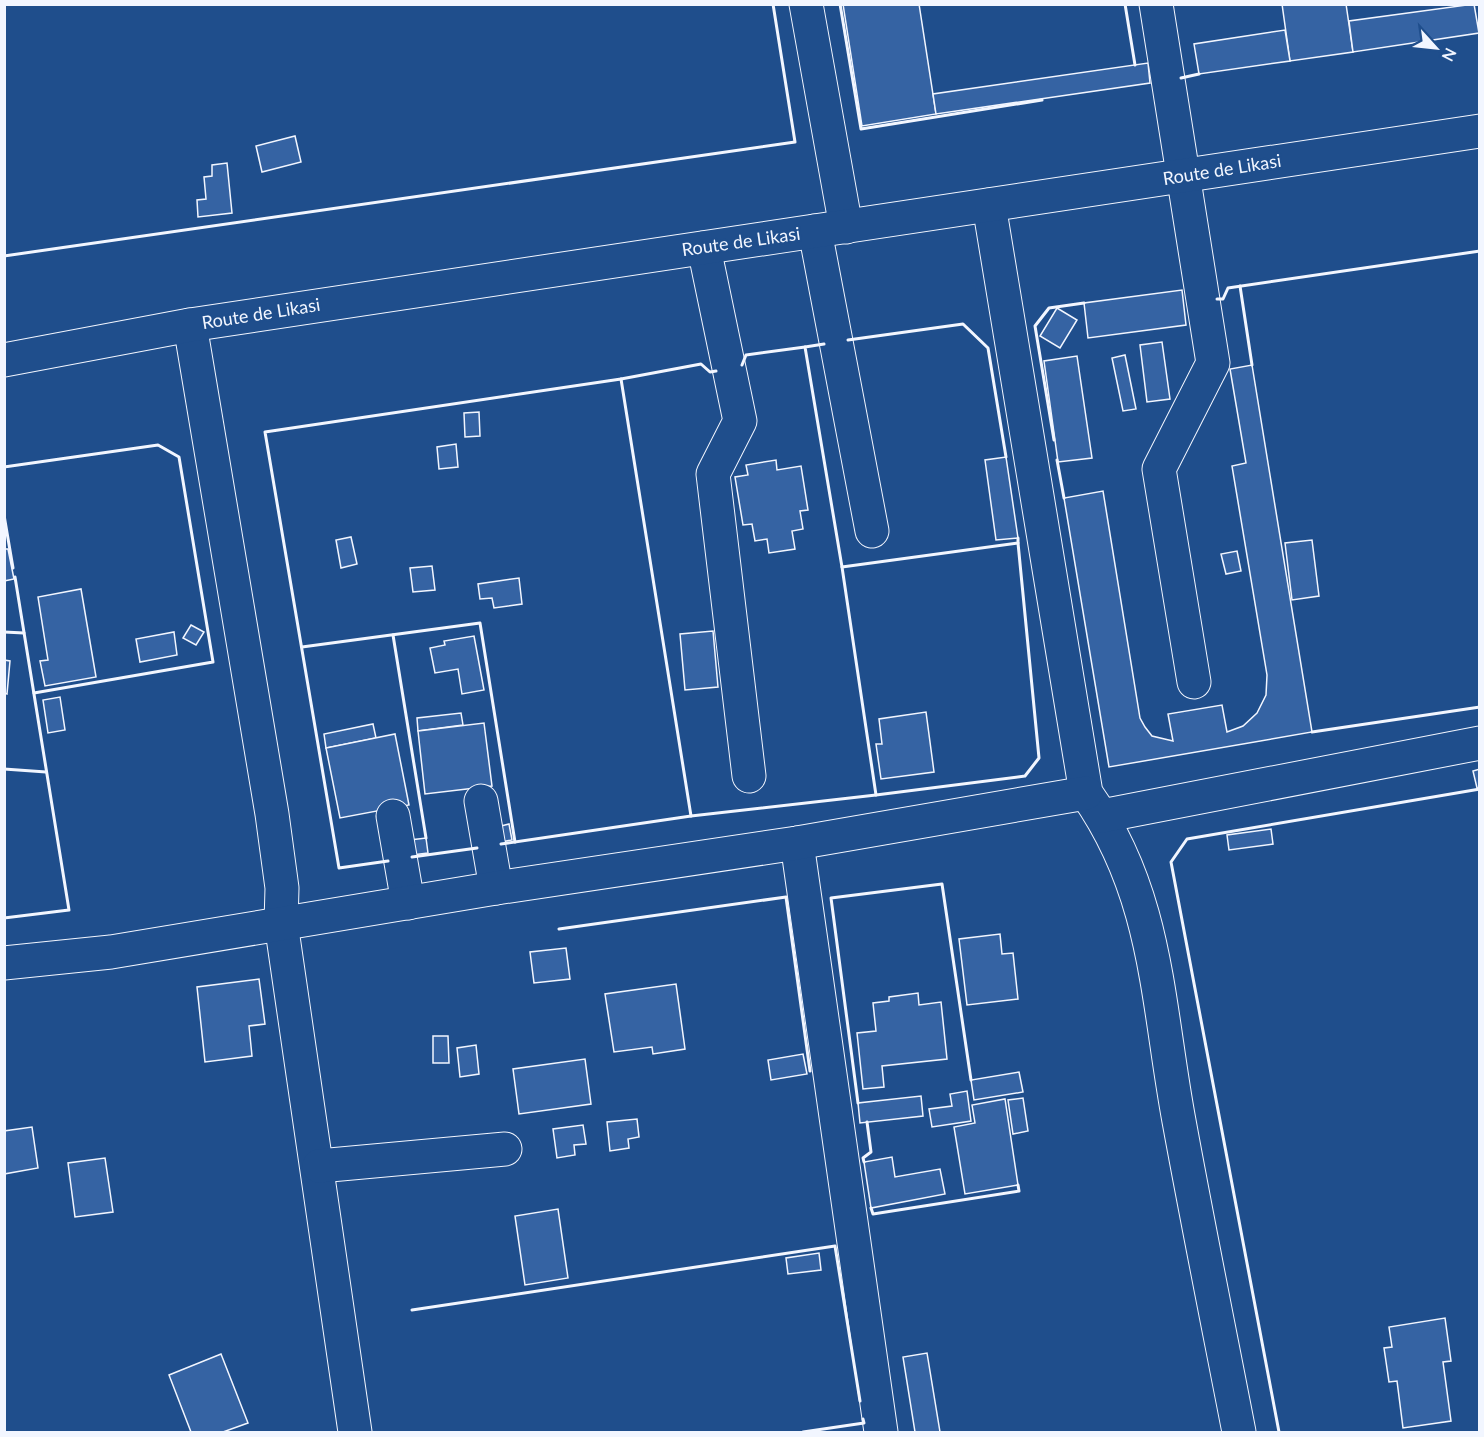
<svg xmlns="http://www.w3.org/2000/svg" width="1484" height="1437" font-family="Lato,sans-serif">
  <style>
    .building { fill: #3563a3; stroke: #f2f6ff; stroke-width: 1.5 }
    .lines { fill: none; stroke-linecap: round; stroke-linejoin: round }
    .minor-casing { stroke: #f2f6ff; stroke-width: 35 }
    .highway-casing { stroke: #f2f6ff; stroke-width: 35 }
    .minor { stroke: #1f4e8c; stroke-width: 33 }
    .highway { stroke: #1f4e8c; stroke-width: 33 }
    .wall { stroke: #f2f6ff; stroke-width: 3 }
    .labels { text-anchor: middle; stroke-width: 4.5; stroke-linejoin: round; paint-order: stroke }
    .street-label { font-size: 18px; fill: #f2f6ff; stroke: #1f4e8c }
  </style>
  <rect width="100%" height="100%" fill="#1f4e8c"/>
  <g class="building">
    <path d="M843 4H919L936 114 862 126Z"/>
    <path d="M1282 4H1346L1353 52 1290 61Z"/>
    <path d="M1474 4 1479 33 1353 52 1349 21Z"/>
    <path d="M1285 30 1290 61 1199 74 1194 44Z"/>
    <path d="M1148 63 1150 83 936 114 933 94Z"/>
    <path d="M295 136 301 162 262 172 256 146Z"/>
    <path d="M227 163 232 213 198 217 197 200 206 199 204 177 212 176V165Z"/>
    <path d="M1182 290 1186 325 1088 338 1084 303Z"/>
    <path d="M1057 308 1077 320 1060 348 1040 336Z"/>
    <path d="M1162 342 1170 399 1147 402 1140 345Z"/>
    <path d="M1125 355 1136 409 1123 411 1112 358Z"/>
    <path d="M1077 356 1092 458 1058 462 1044 361Z"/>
    <path d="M1252 365 1312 732 1109 767 1064 498 1103 491 1140 718 1145 727 1152 736 1173 741 1168 714 1222 705 1227 732 1243 726 1257 713 1266 695 1267 675 1232 466 1246 463 1230 369Z"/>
    <path d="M479 412 480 436 465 437 464 413Z"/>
    <path d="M456 444 458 467 439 469 437 447Z"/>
    <path d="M1006 457 1018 538 996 540 985 460Z"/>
    <path d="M776 460 777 470 801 466 808 510 800 511 803 529 792 531 795 549 769 553 767 539 755 541 752 524 743 525 735 477 748 475 746 465Z"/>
    <path d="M351 537 357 564 341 568 336 540Z"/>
    <path d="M1312 540 1319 596 1292 600 1285 543Z"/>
    <path d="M4 549H8L14 579 4 581Z"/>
    <path d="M1237 551 1241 571 1226 574 1221 554Z"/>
    <path d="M432 566 435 590 413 592 410 568Z"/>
    <path d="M519 578 522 604 494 608 492 598 480 599 478 584Z"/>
    <path d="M81 589 96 677 45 686 40 661 48 660 38 597Z"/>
    <path d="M191 625 204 632 196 645 183 638Z"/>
    <path d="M713 631 718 687 685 690 680 634Z"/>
    <path d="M174 632 177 655 140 662 136 639Z"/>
    <path d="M474 636 484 690 462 694 458 669 435 673 430 648 445 645 444 641Z"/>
    <path d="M4 660 10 661 7 694 4 693Z"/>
    <path d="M60 697 65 730 48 733 43 700Z"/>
    <path d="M926 712 934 772 881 779 876 744H882L879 719Z"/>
    <path d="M461 713 463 725 418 731 417 718Z"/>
    <path d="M484 723 492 786 425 794 418 731Z"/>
    <path d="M373 724 376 738 326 748 324 734Z"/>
    <path d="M395 734 409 805 340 818 326 748Z"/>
    <path d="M1480 769V788H1477L1473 771Z"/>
    <path d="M509 824 512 840 501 842 497 827Z"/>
    <path d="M1271 829 1273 844 1229 850 1227 835Z"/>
    <path d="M426 838 428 853 412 855 410 840Z"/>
    <path d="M1000 934 1002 954 1013 953 1018 999 967 1005 959 939Z"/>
    <path d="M566 948 570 979 534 983 530 952Z"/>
    <path d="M259 979 265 1024 249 1026 252 1056 205 1062 197 987Z"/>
    <path d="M676 984 685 1049 653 1054 652 1047 614 1052 605 994Z"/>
    <path d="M918 993 919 1005 941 1002 947 1059 882 1066 884 1087 863 1089 857 1033 876 1031 873 1003 889 1001V997Z"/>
    <path d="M433 1036H448L449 1063H433Z"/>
    <path d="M476 1045 479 1074 460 1077 457 1048Z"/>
    <path d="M803 1054 807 1074 771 1080 768 1060Z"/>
    <path d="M585 1059 591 1104 519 1114 513 1069Z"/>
    <path d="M1019 1072 1023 1092 974 1100 971 1080Z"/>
    <path d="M967 1091 971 1121 932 1127 929 1109 952 1106 950 1094Z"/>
    <path d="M921 1096 923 1116 860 1123 858 1103Z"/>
    <path d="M1023 1098 1028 1131 1013 1134 1008 1100Z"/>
    <path d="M1005 1099 1018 1185 965 1194 954 1127 975 1123 972 1105Z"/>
    <path d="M637 1119 639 1137 628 1139 629 1148 610 1151 607 1122Z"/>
    <path d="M583 1125 586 1144 574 1145 575 1155 557 1158 553 1129Z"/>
    <path d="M32 1127 38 1168 4 1174V1131Z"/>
    <path d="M892 1157 895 1177 940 1169 945 1194 871 1208 864 1162Z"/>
    <path d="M105 1158 113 1212 75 1217 68 1163Z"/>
    <path d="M558 1209 568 1278 525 1285 515 1216Z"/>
    <path d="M819 1253 821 1270 788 1274 786 1258Z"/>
    <path d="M1445 1318 1451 1361 1443 1362 1451 1421 1403 1428 1397 1381 1389 1382 1384 1348 1392 1347 1389 1327Z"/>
    <path d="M927 1353 940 1432H915L903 1357Z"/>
    <path d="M221 1354 248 1423 223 1432H191L169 1375Z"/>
  </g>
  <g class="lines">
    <defs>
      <g id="minor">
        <path d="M806 4 846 227"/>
        <path d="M1156 4 1213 363 1159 469 1194 682"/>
        <path d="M989 205 1086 793C1158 895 1157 1002 1179 1121 1198 1225 1219 1329 1239 1432"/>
        <path d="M815 231 872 531"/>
        <path d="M704 248 740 421 713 474 749 776"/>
        <path d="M190 325 272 814 282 888 281 923 355 1432"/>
        <path d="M481 801 496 888"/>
        <path d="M393 816 408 903"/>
        <path d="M1102 816 1480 743"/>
        <path d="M797 843 881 1432"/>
        <path d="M4 963 111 952 496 888 797 843 1086 793"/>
        <path d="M319 1166 505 1149"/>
      </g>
      <path id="highway" d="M4 360 190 325 1480 131"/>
    </defs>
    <use href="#minor" class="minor-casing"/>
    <use href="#highway" class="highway-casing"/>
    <use href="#minor" class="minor"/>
    <use href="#highway" class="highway"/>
    <g class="wall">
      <path d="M840 4 861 129 1042 100"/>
      <path d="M1125 4 1135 65"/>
      <path d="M1181 78 1199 74"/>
      <path d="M4 256 795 142 773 4"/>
      <path d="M1240 286 1252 365"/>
      <path d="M1217 299H1223L1228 288 1480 251"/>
      <path d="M848 340 963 324 988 348 1006 457"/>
      <path d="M824 344 805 347 842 567 1018 543V538"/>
      <path d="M742 365 746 355 805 347"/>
      <path d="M716 371 710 372 701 364 621 379 691 816 876 795"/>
      <path d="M1054 440 1035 326 1049 308 1084 303"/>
      <path d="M1057 460 1064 498"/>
      <path d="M4 467 158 445 179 457 213 662 34 693"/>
      <path d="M4 515 13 568"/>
      <path d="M842 567 876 795 1025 776 1039 758 1018 543"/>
      <path d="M4 632 24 633"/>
      <path d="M393 635 426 838"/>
      <path d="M302 647 480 623 515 842"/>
      <path d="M1312 732 1480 707"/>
      <path d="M4 769 46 772"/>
      <path d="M501 844 691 816"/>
      <path d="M412 857 477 848"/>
      <path d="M388 861 339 868 265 432 621 379"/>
      <path d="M4 918 69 910 15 577"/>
      <path d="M559 929 786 897 810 1071"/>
      <path d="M858 1103 831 898 942 884 971 1080"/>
      <path d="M864 1162 863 1158 871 1152 867 1122"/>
      <path d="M871 1208 873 1214 1019 1191 1018 1185"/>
      <path d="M412 1310 835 1246 860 1401"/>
      <path d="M803 1432 864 1423 863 1419"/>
      <path d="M1279 1432 1171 862 1187 839 1480 789"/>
    </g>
  </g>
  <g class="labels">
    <g class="street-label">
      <text transform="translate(1222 170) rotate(-9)" y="6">Route de Likasi</text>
      <text transform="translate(741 242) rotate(-8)" y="6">Route de Likasi</text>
      <text transform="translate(261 314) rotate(-9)" y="6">Route de Likasi</text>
    </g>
  </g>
  <rect width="1484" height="1437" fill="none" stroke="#f2f6ff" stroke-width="12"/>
  <g transform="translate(1436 48) rotate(117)" stroke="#1f4e8c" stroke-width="4.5" paint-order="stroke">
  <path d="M0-4.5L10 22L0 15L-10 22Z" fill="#f2f6ff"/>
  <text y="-9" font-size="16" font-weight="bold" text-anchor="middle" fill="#f2f6ff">N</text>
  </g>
</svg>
